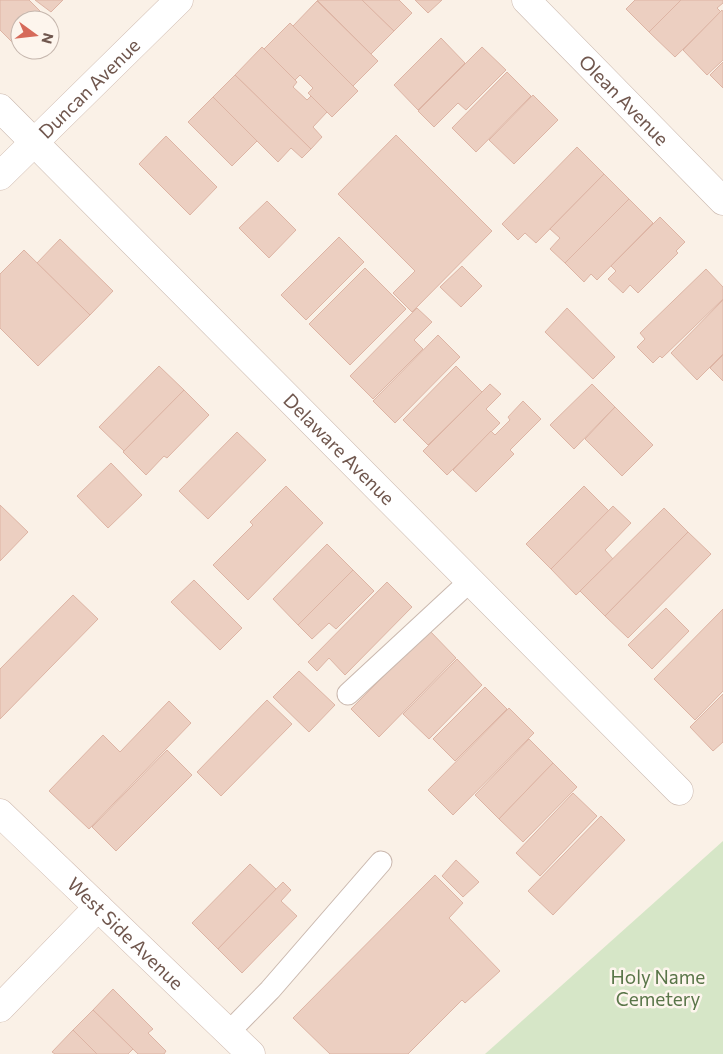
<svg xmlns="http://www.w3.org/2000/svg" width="723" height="1054" font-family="Commissioner,sans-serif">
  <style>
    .green { fill: #d6e6c7 }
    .building { fill: #eccfc1; stroke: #ddb4a4 }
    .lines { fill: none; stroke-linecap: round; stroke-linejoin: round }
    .lane-casing { stroke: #cab8ae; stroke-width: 23 }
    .street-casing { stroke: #cab8ae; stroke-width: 29 }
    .secondary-casing { stroke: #cfbaaf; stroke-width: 29 }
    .lane { stroke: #fff; stroke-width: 21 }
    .street { stroke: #fff; stroke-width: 28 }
    .secondary { stroke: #fff; stroke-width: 28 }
    .labels { text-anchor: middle; stroke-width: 5; stroke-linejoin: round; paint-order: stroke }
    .street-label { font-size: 19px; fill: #70574e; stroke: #fdf5ed }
    .park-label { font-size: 19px; fill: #597548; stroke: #fdf5ed }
  </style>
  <rect width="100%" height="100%" fill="#faf1e7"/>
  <path class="green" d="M723 841V1054H485Z"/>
  <g class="building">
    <path d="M0 0H29L49 20H20V50L0 30Z"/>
    <path d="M35 0H63L51 12Z"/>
    <path d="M317 0H362L394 31 371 54Z"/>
    <path d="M362 0H399L412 13 394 31Z"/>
    <path d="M415 0H442L428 13Z"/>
    <path d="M635 0H681L649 32 626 9Z"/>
    <path d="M681 0H723V3L717 8 721 12 675 57 649 32Z"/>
    <path d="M317 1 378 61 353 86 293 26Z"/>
    <path d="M722 10 723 12V60L707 75 683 50Z"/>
    <path d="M290 23 358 91 332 117 308 93 313 88 300 75 295 80 264 49Z"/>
    <path d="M441 38 465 63 418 110 394 85Z"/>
    <path d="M262 47 297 82 293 87 307 100 311 96 327 112 313 127 322 137 311 149 235 75Z"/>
    <path d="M482 47 506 70 466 110 458 103 434 127 418 111Z"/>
    <path d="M723 62V88L710 75Z"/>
    <path d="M507 72 531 96 476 152 452 128Z"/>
    <path d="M235 75 311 149 302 158 291 148 278 162 213 97Z"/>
    <path d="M533 95 558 120 514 164 489 140Z"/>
    <path d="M213 97 257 141 232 166 188 122Z"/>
    <path d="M396 135 492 231 412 312 393 293 415 271 338 194Z"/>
    <path d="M166 136 217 187 190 215 139 164Z"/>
    <path d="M577 147 604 174 536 243 525 233 518 240 502 224Z"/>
    <path d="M604 174 629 199 565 263 550 249 560 238 550 229Z"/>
    <path d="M629 199 653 223 597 280 591 274 584 282 565 263Z"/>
    <path d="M267 201 296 230 269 258 239 228Z"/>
    <path d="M660 217 685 242 676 251 678 253 638 293 630 285 623 293 608 279 616 271 611 266Z"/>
    <path d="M339 237 364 262 306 320 281 295Z"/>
    <path d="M60 239 113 291 90 315 37 263Z"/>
    <path d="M24 250 90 315 38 366 0 328V274Z"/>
    <path d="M462 266 482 286 461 307 440 287Z"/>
    <path d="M365 268 406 309 350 365 309 324Z"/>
    <path d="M706 269 723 287V299L662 358 660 356 653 363 637 347 645 339 640 333Z"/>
    <path d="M723 300V354L697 380 671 353Z"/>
    <path d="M417 308 432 322 414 340 423 349 373 399 350 376Z"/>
    <path d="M567 308 615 357 593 379 545 332Z"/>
    <path d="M438 335 460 357 395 423 373 401Z"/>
    <path d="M723 355V381L710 368Z"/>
    <path d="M159 366 184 390 124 451 99 427Z"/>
    <path d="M456 366 482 392 428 445 403 420Z"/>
    <path d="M490 384 501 394 486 409 500 423 447 475 423 451Z"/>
    <path d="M592 384 615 407 574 449 550 425Z"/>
    <path d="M184 390 209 415 167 458 164 456 146 475 123 452Z"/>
    <path d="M523 401 541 419 510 450 514 454 476 492 453 470 491 431 495 435 510 420 508 417Z"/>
    <path d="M615 407 653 445 622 476 585 439Z"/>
    <path d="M237 432 266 460 208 519 179 491Z"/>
    <path d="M111 463 142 495 108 528 77 496Z"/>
    <path d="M286 486 323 523 248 600 213 565 253 525 250 522Z"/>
    <path d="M584 486 609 511 551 569 526 544Z"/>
    <path d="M0 505 28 532 0 561Z"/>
    <path d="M613 506 631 523 605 550 613 559 576 595 551 569Z"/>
    <path d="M664 508 688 532 605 616 580 591Z"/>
    <path d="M688 532 711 554 628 638 605 616Z"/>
    <path d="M327 544 353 570 298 625 273 599Z"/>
    <path d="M353 570 374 591 336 629 329 623 312 639 298 625Z"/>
    <path d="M194 580 242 628 220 650 171 602Z"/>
    <path d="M387 582 412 607 345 675 329 658 317 671 308 662Z"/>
    <path d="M73 595 98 619 0 719V669Z"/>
    <path d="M666 608 689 631 652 669 628 645Z"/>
    <path d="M723 609V691L695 720 654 679Z"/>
    <path d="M429 630 456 658 379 737 351 709Z"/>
    <path d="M457 659 482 685 429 739 403 714Z"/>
    <path d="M299 671 335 705 309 732 273 697Z"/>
    <path d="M485 687 507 709 455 761 433 739Z"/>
    <path d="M723 694V742L713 751 690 727Z"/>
    <path d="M267 700 292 724 221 796 197 772Z"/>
    <path d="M169 701 191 723 89 829 49 791 103 735 120 752Z"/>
    <path d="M509 708 534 733 453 815 428 790Z"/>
    <path d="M529 739 553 763 499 819 475 795Z"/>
    <path d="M167 750 192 775 116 851 92 827Z"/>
    <path d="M553 763 577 787 523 842 499 819Z"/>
    <path d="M573 793 597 816 540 876 516 853Z"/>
    <path d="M601 816 625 840 553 915 528 891Z"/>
    <path d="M456 860 479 882 463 897 442 876Z"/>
    <path d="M250 864 276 889 218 949 192 923Z"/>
    <path d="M435 875 463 903 449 918 500 971 465 1003 462 1000 408 1054H330L293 1018Z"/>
    <path d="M283 882 291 890 281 901 297 916 242 973 218 949Z"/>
    <path d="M113 989 153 1029 148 1033 166 1051 164 1054H138L93 1010Z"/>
    <path d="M93 1010 133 1049 128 1054H97L73 1030Z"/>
    <path d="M73 1030 97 1054H55L52 1052Z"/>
  </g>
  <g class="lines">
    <defs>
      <g id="lane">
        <path d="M348 694 470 581"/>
        <path d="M229 1032 270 990 381 862"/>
      </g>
      <g id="street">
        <path id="s1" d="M526 0 723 201"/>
        <path id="s2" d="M0 108 679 791"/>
      </g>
      <g id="secondary">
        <path id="s3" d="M0 176 179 0"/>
        <path id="s4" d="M0 813 251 1054"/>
        <path d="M0 1008 98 907"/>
      </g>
    </defs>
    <use href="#lane" class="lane-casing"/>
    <use href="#street" class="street-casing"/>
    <use href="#secondary" class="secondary-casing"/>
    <use href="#lane" class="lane"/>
    <use href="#street" class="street"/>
    <use href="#secondary" class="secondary"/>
  </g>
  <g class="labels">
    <g class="street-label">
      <text dy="7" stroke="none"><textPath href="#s3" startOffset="125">Duncan Avenue</textPath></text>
      <text dy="7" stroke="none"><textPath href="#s1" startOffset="140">Olean Avenue</textPath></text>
      <text dy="7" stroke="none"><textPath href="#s2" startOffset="481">Delaware Avenue</textPath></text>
      <text dy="7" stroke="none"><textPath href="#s4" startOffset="174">West Side Avenue</textPath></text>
    </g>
    <g class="park-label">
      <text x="658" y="984">Holy Name<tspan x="658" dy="22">Cemetery</tspan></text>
    </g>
  </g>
  <g transform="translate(35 35) rotate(105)"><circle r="24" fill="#fdf5ed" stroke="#c5b6ad"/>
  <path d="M0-4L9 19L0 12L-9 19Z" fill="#d66a5a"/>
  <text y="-8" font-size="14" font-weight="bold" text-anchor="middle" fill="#70574e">N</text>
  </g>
</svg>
